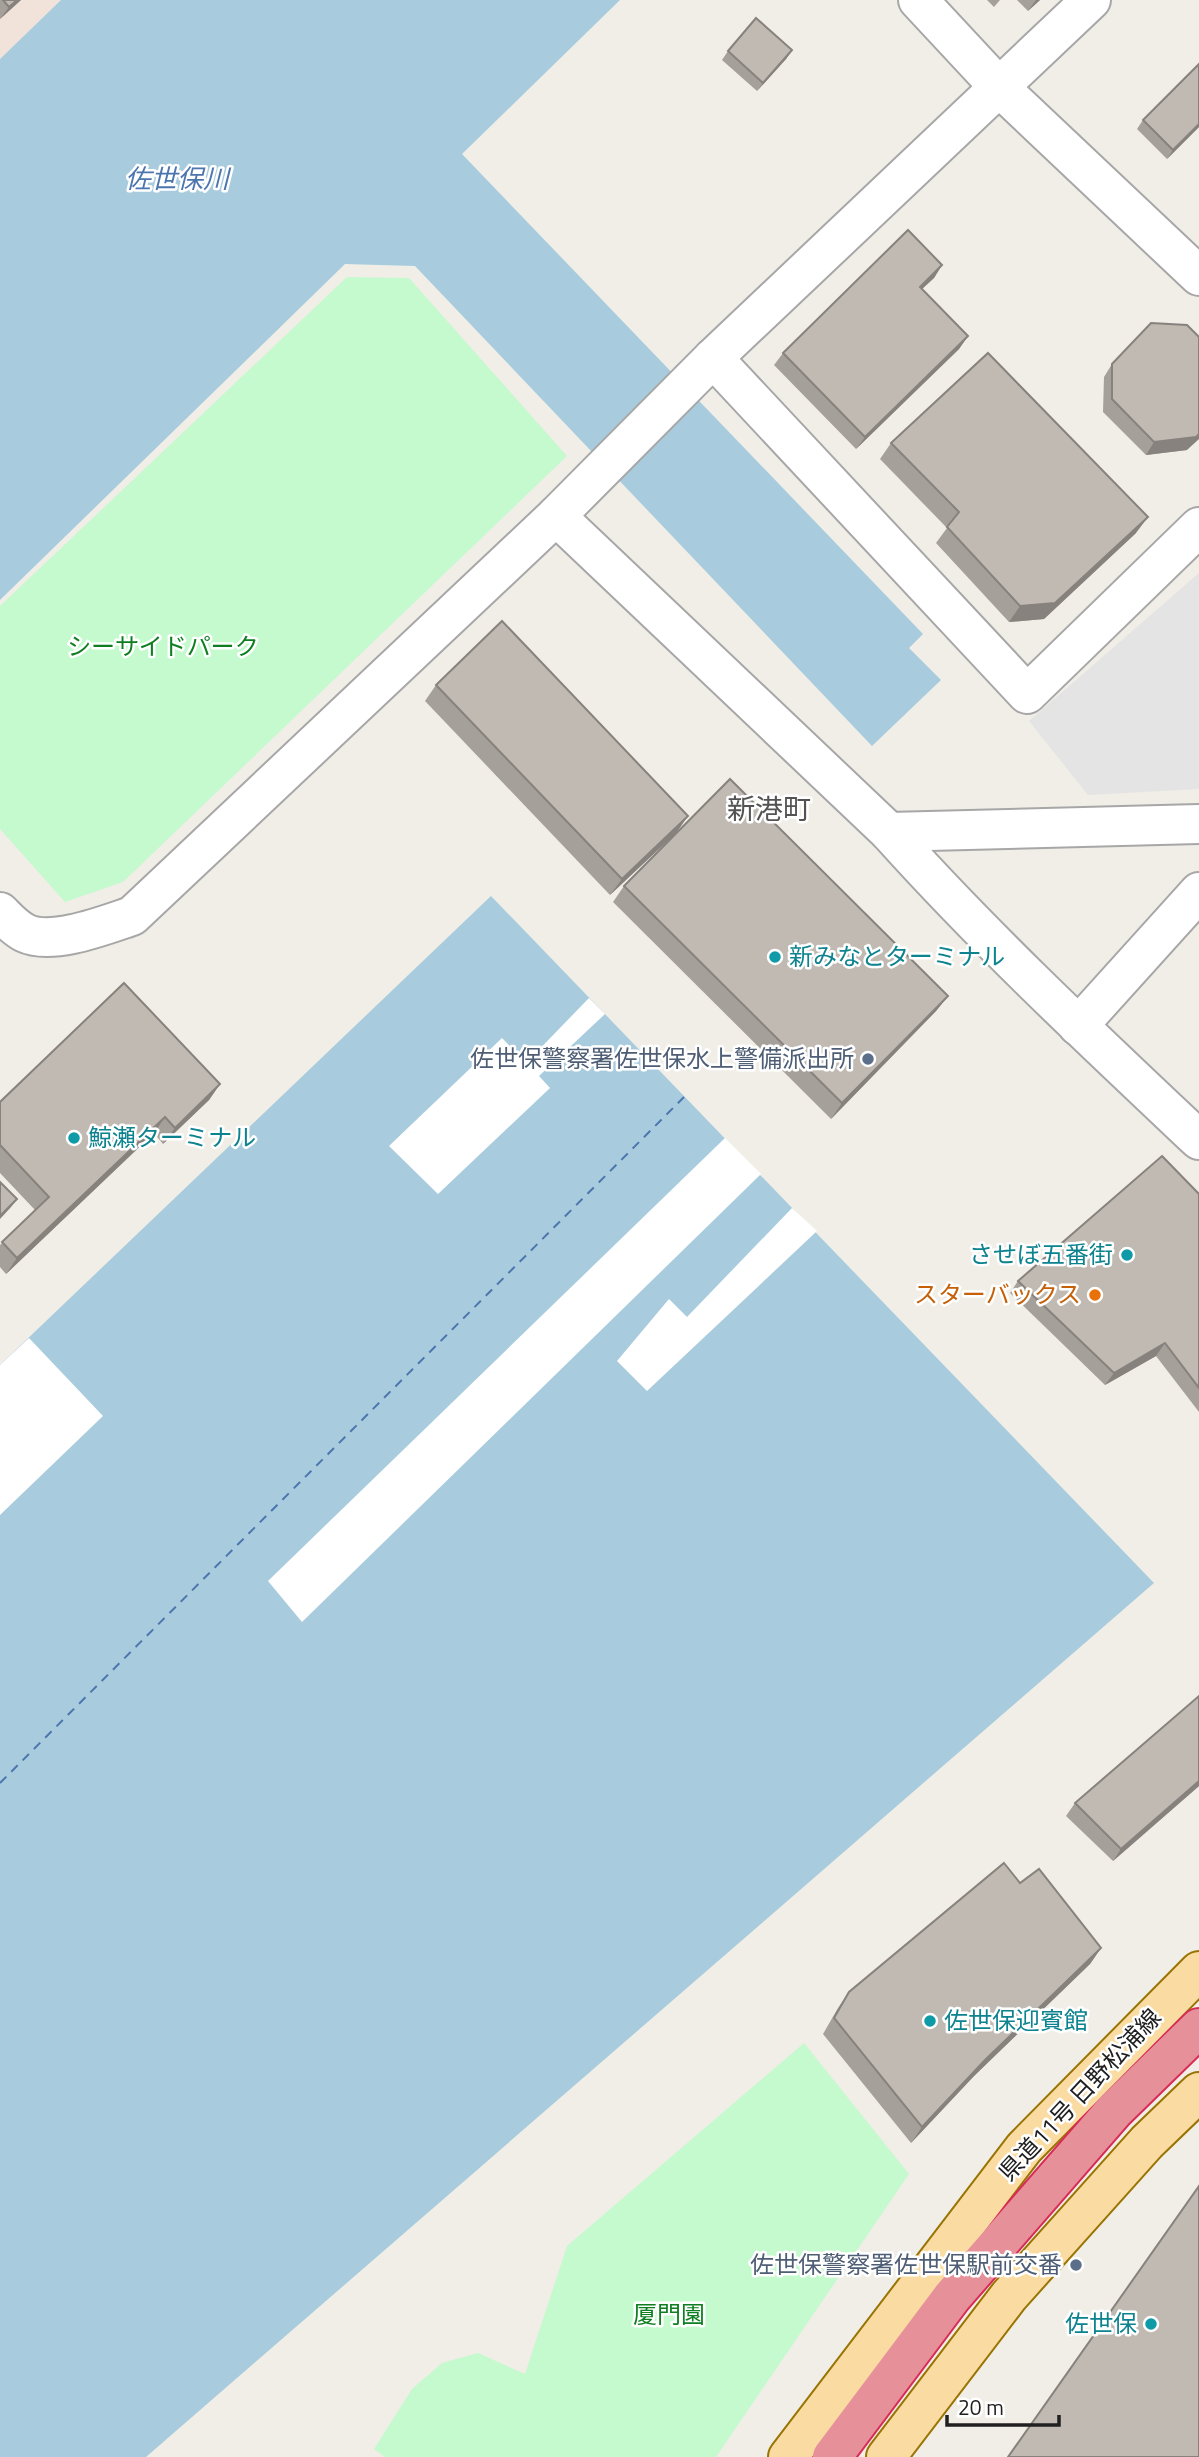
<svg xmlns="http://www.w3.org/2000/svg" width="1199" height="2457" font-family="'Titillium Web','Noto Sans JP',sans-serif">
  <style>
    .military { fill: #f1e3da }
    .park { fill: #c5f9ce }
    .parking { fill: #e4e4e4 }
    .water { fill: #a8ccdd }
    .pier { fill: #fff }
    .lines { fill: none; stroke-linecap: round; stroke-linejoin: round }
    .ferry { stroke: #4d76af; stroke-width: 2; stroke-dasharray: 9 7; stroke-linecap: butt }
    .minor-casing { stroke: #a7a7a7; stroke-width: 42 }
    .major-casing { stroke: #997403; stroke-width: 42 }
    .highway-casing { stroke: #d82a56; stroke-width: 42 }
    .minor { stroke: #fff; stroke-width: 38 }
    .major { stroke: #fadca2; stroke-width: 38 }
    .highway { stroke: #e69099; stroke-width: 38 }
    .wall { fill: #a6a09a }
    .shaded-wall { fill: #87827d }
    .building { fill: #c1bab3; stroke: #87827d; stroke-width: 2 }
    .culture-dot { fill: #0f9aa8; stroke: #fff; stroke-width: 2.5 }
    .service-dot { fill: #5c6f8a; stroke: #fff; stroke-width: 2.5 }
    .food-dot { fill: #e8710a; stroke: #fff; stroke-width: 2.5 }
    .labels { text-anchor: middle; stroke-width: 5; stroke-linejoin: round; paint-order: stroke }
    .park-label { font-size: 24px; fill: #0e7e21; stroke: #fff }
    .culture-label { font-size: 24px; fill: #0d838f; stroke: #fff; text-anchor: start }
    .service-label { font-size: 24px; fill: #4e5e75; stroke: #fff; text-anchor: end }
    .food-label { font-size: 24px; fill: #c56008; stroke: #fff; text-anchor: end }
    .street-label { font-size: 24px; fill: #202020; stroke: #fff }
    .water-label { font-size: 26px; font-style: italic; fill: #4d76af; stroke: #fff }
    .quarter-label { font-size: 28px; fill: #535353; stroke: #fff }
  </style>
  <rect width="100%" height="100%" fill="#f0eee7"/>
  <path class="military" d="M0 0H61L0 59Z"/>
  <g class="park">
    <path d="M347 277 409 278 567 456 123 882 65 902 0 829V606Z"/>
    <path d="M804 2043 909 2174 716 2457H385L374 2449 412 2389 442 2363 478 2353 525 2374 567 2246Z"/>
  </g>
  <path class="parking" d="M1199 573V789L1088 795 1029 721Z"/>
  <g class="water">
    <path d="M61 0H620L462 154 923 634 909 648 941 680 872 746 415 266 345 264 0 600V59Z"/>
    <path d="M491 896 1154 1583 146 2457H0V1365Z"/>
  </g>
  <g class="pier">
    <path d="M589 998 605 1014 539 1076 550 1088 438 1194 389 1146 502 1038 526 1063Z"/>
    <path d="M725 1138 761 1174 302 1622 268 1581Z"/>
    <path d="M792 1208 817 1231 647 1391 617 1361 669 1299 687 1317Z"/>
    <path d="M29 1338 103 1416 0 1515V1365Z"/>
  </g>
  <g class="lines">
    <path class="ferry" d="M0 1783 684 1097"/>
    <defs>
      <g id="minor">
        <path d="M918 0 999 87 1199 276"/>
        <path d="M713 358 1027 694 1199 527"/>
        <path d="M556 516 889 832C986 940 1093 1040 1199 1140"/>
        <path d="M889 832 1199 824"/>
        <path d="M0 912C8 920 15 928 25 933 52 946 105 925 132 916L556 516 713 358 1091 0"/>
        <path d="M1078 1026 1199 892"/>
      </g>
      <g id="major">
        <path d="M788 2457 1024 2148 1199 1971"/>
        <path d="M886 2457 1009 2296 1147 2142 1199 2092"/>
      </g>
      <path id="highway" d="M832 2457 952 2297 1114 2111 1199 2028"/>
    </defs>
    <use href="#minor" class="minor-casing"/>
    <use href="#major" class="major-casing"/>
    <use href="#highway" class="highway-casing"/>
    <use href="#minor" class="minor"/>
    <use href="#major" class="major"/>
    <use href="#highway" class="highway"/>
  </g>
  <g class="wall">
    <path d="M0 0H21L0 19Z"/>
    <path d="M987 0H1000L994 7Z"/>
    <path d="M1017 0H1040L1028 11Z"/>
    <path d="M792 50 786 59 757 91 722 60 728 51Z"/>
    <path d="M1199 64V127L1167 159 1137 129 1143 120Z"/>
    <path d="M942 265 934 278 922 289 968 336 959 349 856 449 774 365 783 353Z"/>
    <path d="M1112 364 1187 450 1146 455 1103 412 1104 377Z"/>
    <path d="M891 443 1136 533 1044 619 1009 622 936 543 947 528 880 459Z"/>
    <path d="M436 685 677 832 610 895 425 701Z"/>
    <path d="M624 886 948 996 936 1011 831 1119 613 902Z"/>
    <path d="M220 1084 209 1100 163 1144 154 1133 6 1274 0 1267V1245L35 1210 0 1173V1102Z"/>
    <path d="M1199 1194V1412L1156 1356 1105 1385 1010 1293 1018 1281Z"/>
    <path d="M1199 1696V1786L1113 1861 1066 1816 1075 1803Z"/>
    <path d="M1020 1883 1101 1948 1090 1964 974 2076 911 2143 823 2034 838 2008 849 1992Z"/>
  </g>
  <g class="shaded-wall">
    <path d="M17 0H21L0 19 9 7Z"/>
    <path d="M1036 0H1040L1028 11Z"/>
    <path d="M792 50 786 59 757 91 763 83Z"/>
    <path d="M1199 124V127L1167 159 1173 150Z"/>
    <path d="M942 265 934 278 911 299 920 287Z"/>
    <path d="M968 336 959 349 856 449 865 437Z"/>
    <path d="M1199 434V439L1187 450 1146 455 1154 442Z"/>
    <path d="M1148 517 1136 533 1044 619 1009 622 1020 606Z"/>
    <path d="M688 816 677 832 610 895 622 879Z"/>
    <path d="M948 996 936 1011 831 1119 842 1103Z"/>
    <path d="M220 1084 209 1100 163 1144 175 1128Z"/>
    <path d="M165 1117 154 1133 6 1274 17 1258Z"/>
    <path d="M17 1199 11 1207 0 1219V1216Z"/>
    <path d="M1165 1343 1156 1356 1105 1385 1114 1373Z"/>
    <path d="M1199 1781V1786L1113 1861 1121 1849Z"/>
    <path d="M1101 1948 1090 1964 974 2076 911 2143 922 2127 985 2060Z"/>
  </g>
  <g class="building">
    <path d="M3 0H17L9 7Z"/>
    <path d="M756 18 792 50 763 83 728 51Z"/>
    <path d="M1199 64V124L1173 150 1143 120Z"/>
    <path d="M908 230 942 265 920 287 968 336 865 437 783 353Z"/>
    <path d="M1151 323 1187 325 1199 337V434L1196 437 1154 442 1112 399V364Z"/>
    <path d="M988 353 1148 517 1055 603 1020 606 947 527 959 512 891 443Z"/>
    <path d="M502 621 688 816 622 879 436 685Z"/>
    <path d="M730 779 948 996 842 1103 624 886Z"/>
    <path d="M124 983 220 1084 175 1128 165 1117 17 1258 2 1242 49 1197 0 1145V1102Z"/>
    <path d="M1162 1156 1199 1194V1388L1165 1343 1114 1373 1018 1281Z"/>
    <path d="M0 1182 17 1199 0 1216Z"/>
    <path d="M1199 1696V1781L1121 1849 1075 1803Z"/>
    <path d="M1004 1863 1020 1883 1039 1869 1101 1948 985 2060 922 2127 834 2018 849 1992Z"/>
    <path d="M1199 2186V2457H1008Z"/>
  </g>
  <g class="culture-dot">
    <circle cx="775" cy="957" r="7"/>
    <circle cx="74" cy="1138" r="7"/>
    <circle cx="1127" cy="1255" r="7"/>
    <circle cx="930" cy="2021" r="7"/>
    <circle cx="1151" cy="2324" r="7"/>
  </g>
  <g class="service-dot">
    <circle cx="868" cy="1059" r="7"/>
    <circle cx="1076" cy="2265" r="7"/>
  </g>
  <circle class="food-dot" cx="1095" cy="1295" r="7"/>
  <g class="labels">
    <g class="park-label">
      <text x="163" y="655">シーサイドパーク</text>
      <text x="669" y="2323">厦門園</text>
    </g>
    <g class="culture-label">
      <text x="789" y="965">新みなとターミナル</text>
      <text x="88" y="1146">鯨瀬ターミナル</text>
      <text x="1113" y="1263" text-anchor="end">させぼ五番街</text>
      <text x="944" y="2029">佐世保迎賓館</text>
      <text x="1137" y="2332" text-anchor="end">佐世保</text>
    </g>
    <g class="service-label">
      <text x="854" y="1067">佐世保警察署佐世保水上警備派出所</text>
      <text x="1062" y="2273">佐世保警察署佐世保駅前交番</text>
    </g>
    <g class="food-label">
      <text x="1081" y="1303">スターバックス</text>
    </g>
    <g class="street-label">
      <text transform="translate(1080 2095) rotate(-47)" y="8">県道11号 日野松浦線</text>
    </g>
    <g class="water-label">
      <text x="177" y="188">佐世保川</text>
    </g>
    <g class="quarter-label">
      <text x="769" y="819">新港町</text>
    </g>
  </g>
  <path d="M947 2415v10h112v-10" fill="none" stroke="#202020" stroke-width="3.5"/>
  <text x="958" y="2415" font-size="21" fill="#202020" stroke="#ffffff" stroke-width="5" paint-order="stroke">20 m</text>
</svg>
